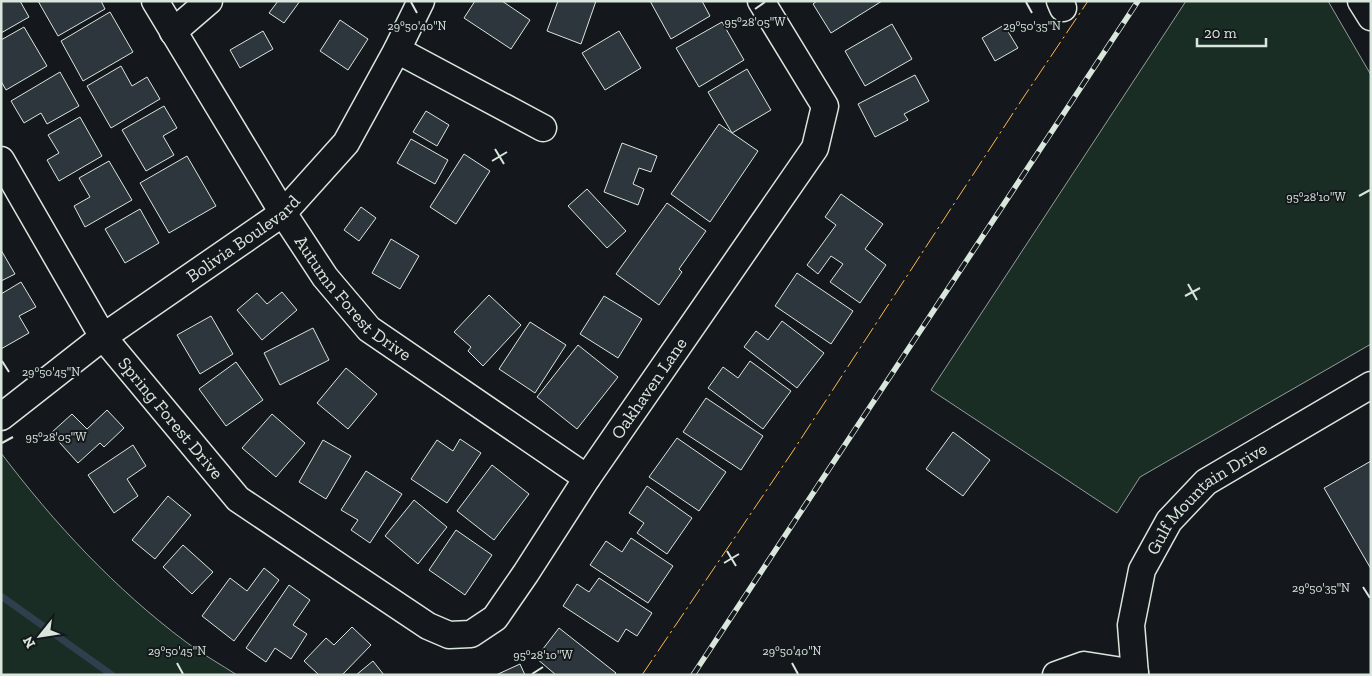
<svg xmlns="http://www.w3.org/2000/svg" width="1372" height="676" font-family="'Zilla Slab',serif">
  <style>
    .green { fill: #1a2d24; stroke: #939e99 }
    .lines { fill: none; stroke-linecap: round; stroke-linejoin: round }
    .stream { stroke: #2f3f4d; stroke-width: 7 }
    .building { fill: #2c363c; stroke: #d8e6dc }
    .minor-casing { stroke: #d8e6dc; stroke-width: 29 }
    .minor { stroke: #14181c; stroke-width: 26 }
    .rail-casing { stroke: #d8e6dc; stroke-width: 5.5 }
    .rail { stroke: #14181c; stroke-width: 4; stroke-dasharray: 11; stroke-linecap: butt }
    .power { stroke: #ffb74d; stroke-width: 1; stroke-dasharray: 18 4 2.5 4; stroke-linecap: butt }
    .ticks { fill: none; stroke: #d8e6dc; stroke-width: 2 }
    .labels { text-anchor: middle; stroke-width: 4; stroke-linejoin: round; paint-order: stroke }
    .street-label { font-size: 18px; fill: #d8e6dc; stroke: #14181c }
    .ticks-label { font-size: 12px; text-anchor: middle; fill: #d8e6dc; stroke: #14181c; stroke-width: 4; stroke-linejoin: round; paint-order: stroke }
  </style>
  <rect width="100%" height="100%" fill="#14181c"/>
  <g class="green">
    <path d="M1186 1H1328L1371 75V344L1140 477 1117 513 931 390Z"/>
    <path d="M1 453C54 523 115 589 186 642 202 654 220 664 237 675H1Z"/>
  </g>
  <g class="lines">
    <path class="stream" d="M1 596 112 675"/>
  </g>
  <g class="building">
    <path d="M1 1H20L29 17 1 33Z"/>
    <path d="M38 1H101L105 9 58 36Z"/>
    <path d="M278 1H300L284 23 269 13Z"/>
    <path d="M475 1H502L530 20 511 49 464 18Z"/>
    <path d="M558 1H596L581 44 547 31Z"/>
    <path d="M650 1H702L710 16 671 39Z"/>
    <path d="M817 1H882L831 33 813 4Z"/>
    <path d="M110 12 133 52 83 81 61 41Z"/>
    <path d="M340 20 368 39 348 70 320 51Z"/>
    <path d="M722 22 744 60 699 87 676 48Z"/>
    <path d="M892 24 912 59 865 86 845 51Z"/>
    <path d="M1004 25 1018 48 995 61 982 38Z"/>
    <path d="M24 27 47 66 6 90 1 81V40Z"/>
    <path d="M263 31 273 49 240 68 230 50Z"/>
    <path d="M619 31 641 68 605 90 582 53Z"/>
    <path d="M121 66 132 86 147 77 160 99 111 128 87 86Z"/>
    <path d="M747 69 771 110 732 133 708 92Z"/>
    <path d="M60 72 79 106 47 124 41 113 24 123 11 101Z"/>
    <path d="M915 75 929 101 904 114 908 120 875 137 858 104Z"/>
    <path d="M164 106 177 128 163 136 174 155 146 171 122 130Z"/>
    <path d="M426 111 449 125 437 146 413 132Z"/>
    <path d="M80 117 102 156 59 181 47 160 59 153 48 135Z"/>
    <path d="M719 124 758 151 710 222 671 194Z"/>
    <path d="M411 139 448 160 435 184 397 163Z"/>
    <path d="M622 143 657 156 651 172 639 168 633 184 644 189 638 205 604 192Z"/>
    <path d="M464 154 490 171 456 224 430 207Z"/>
    <path d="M187 156 216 206 169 233 140 183Z"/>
    <path d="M109 161 132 200 85 227 74 206 90 197 79 178Z"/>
    <path d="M587 189 626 231 607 248 568 206Z"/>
    <path d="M841 194 883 224 865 249 886 265 860 303 830 282 843 264 831 256 818 274 807 265 836 225 825 217Z"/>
    <path d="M667 203 706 231 679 269 682 272 659 305 616 274Z"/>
    <path d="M361 207 376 218 359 241 344 230Z"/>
    <path d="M140 209 159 243 125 263 105 229Z"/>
    <path d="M391 239 419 256 400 289 372 273Z"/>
    <path d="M1 250 15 274 1 281Z"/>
    <path d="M797 273 853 311 831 344 775 306Z"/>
    <path d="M21 282 36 307 19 316 29 333 1 349V294Z"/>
    <path d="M282 292 297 310 262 340 237 310 257 293 267 304Z"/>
    <path d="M489 295 521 325 483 366 468 351 471 347 454 332Z"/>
    <path d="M604 296 642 319 618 358 580 334Z"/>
    <path d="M211 316 233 354 200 374 177 335Z"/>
    <path d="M782 321 824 353 797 388 744 347 756 331 768 340Z"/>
    <path d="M530 322 566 345 535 393 499 369Z"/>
    <path d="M313 328 329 360 280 385 264 353Z"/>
    <path d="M578 345 618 377 577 429 537 397Z"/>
    <path d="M750 361 791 391 763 429 708 388 723 367 738 378Z"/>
    <path d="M236 362 263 400 226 426 199 389Z"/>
    <path d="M346 368 377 394 348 429 317 403Z"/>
    <path d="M706 398 763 436 741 470 683 432Z"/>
    <path d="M107 410 124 428 104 447 100 443 78 463 51 433 72 414 87 429Z"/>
    <path d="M272 414 305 443 276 477 242 448Z"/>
    <path d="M953 432 990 460 963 496 926 469Z"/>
    <path d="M677 438 726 472 699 511 649 477Z"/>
    <path d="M460 439 481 453 447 503 411 479 437 440 453 451Z"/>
    <path d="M323 440 351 456 326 499 299 482Z"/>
    <path d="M133 445 146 466 127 479 138 496 114 513 88 475Z"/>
    <path d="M1371 461V569L1324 488Z"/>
    <path d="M492 465 529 494 494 540 457 511Z"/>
    <path d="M366 471 402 494 370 543 351 530 358 520 341 510Z"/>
    <path d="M647 486 692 518 667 554 637 533 644 523 629 513Z"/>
    <path d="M168 496 191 515 155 559 132 540Z"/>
    <path d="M414 500 447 527 418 564 385 536Z"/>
    <path d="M456 530 492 555 465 595 429 570Z"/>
    <path d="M631 538 673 566 648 603 590 565 606 541 622 552Z"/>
    <path d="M183 545 213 572 192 594 163 567Z"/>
    <path d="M264 568 279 580 234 641 202 616 230 578 247 591Z"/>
    <path d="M599 578 652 613 637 636 626 629 618 642 563 606 577 584 589 592Z"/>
    <path d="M289 585 310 600 293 625 307 634 291 659 275 648 266 662 246 648Z"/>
    <path d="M352 627 371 645 342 675H319L304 661 326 638 334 645Z"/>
    <path d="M559 628 616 673 614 675H556L536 658Z"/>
    <path d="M373 661 384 675H356Z"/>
    <path d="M520 664 525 675H496Z"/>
  </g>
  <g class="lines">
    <defs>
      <g id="minor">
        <path id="s1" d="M155 1 283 213 325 277 369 329 587 478"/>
        <path d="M1060 1 1063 8"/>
        <path d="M1361 1 1371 17"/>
        <path d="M173 32 209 1"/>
        <path d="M397 50 543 128"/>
        <path id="s2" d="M1 160 103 337 238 499 428 626 449 635 471 634 495 618 526 573 587 478 815 148 825 106 761 1"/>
        <path id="s3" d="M1 417 103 337 283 213 346 143 397 50 421 1"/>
        <path d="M1056 675 1084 665 1135 673"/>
        <path id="s4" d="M1135 675 1131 625 1142 570 1169 521 1206 482 1371 385"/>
      </g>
    </defs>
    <use href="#minor" class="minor-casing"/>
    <use href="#minor" class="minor"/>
    <defs>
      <path id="rail" d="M693 675 1138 1"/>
    </defs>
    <use href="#rail" class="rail-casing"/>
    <use href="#rail" class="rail"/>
    <path class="power" d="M642 675 793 451 1019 104 1088 1"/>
  </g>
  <path class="ticks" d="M411 2 417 13M1026 2 1032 13M755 9 765 2M495 149 504 164M492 161 507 152M1359 196 1370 190M1188 284 1197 300M1185 296 1200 288M2 361 9 372M2 443 13 437M727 551 736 566M724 563 739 554M1363 587 1370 598M177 663 183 674M792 663 798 674M532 674 543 667"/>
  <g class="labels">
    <g class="street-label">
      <text dy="6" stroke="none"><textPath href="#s3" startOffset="301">Bolivia Boulevard</textPath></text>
      <text dy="6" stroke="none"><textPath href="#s1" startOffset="359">Autumn Forest Drive</textPath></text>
      <text dy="6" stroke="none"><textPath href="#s2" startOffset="994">Oakhaven Lane</textPath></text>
      <text dy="6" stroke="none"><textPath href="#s2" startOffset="310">Spring Forest Drive</textPath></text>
      <text dy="6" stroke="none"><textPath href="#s4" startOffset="205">Gulf Mountain Drive</textPath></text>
    </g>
  </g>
  <g class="ticks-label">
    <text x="755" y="26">95°28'05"W</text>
    <text x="417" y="30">29°50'40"N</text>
    <text x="1032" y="30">29°50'35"N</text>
    <text x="1316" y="201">95°28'10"W</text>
    <text x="51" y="376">29°50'45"N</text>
    <text x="56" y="441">95°28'05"W</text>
    <text x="1321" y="592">29°50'35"N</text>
    <text x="177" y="655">29°50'45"N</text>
    <text x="792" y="655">29°50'40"N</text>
    <text x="543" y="659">95°28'10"W</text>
  </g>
  <rect width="1372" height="676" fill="none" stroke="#d8e6dc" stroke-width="5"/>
  <g transform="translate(40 636) rotate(240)" stroke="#14181c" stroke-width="4" paint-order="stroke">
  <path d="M0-4L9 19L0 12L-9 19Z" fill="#d8e6dc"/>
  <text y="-8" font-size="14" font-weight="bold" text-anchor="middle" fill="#d8e6dc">N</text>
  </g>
  <path d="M1197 38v8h69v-8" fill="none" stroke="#d8e6dc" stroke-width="2.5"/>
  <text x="1204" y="38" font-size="15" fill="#d8e6dc" stroke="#14181c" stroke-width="4" paint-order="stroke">20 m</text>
</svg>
